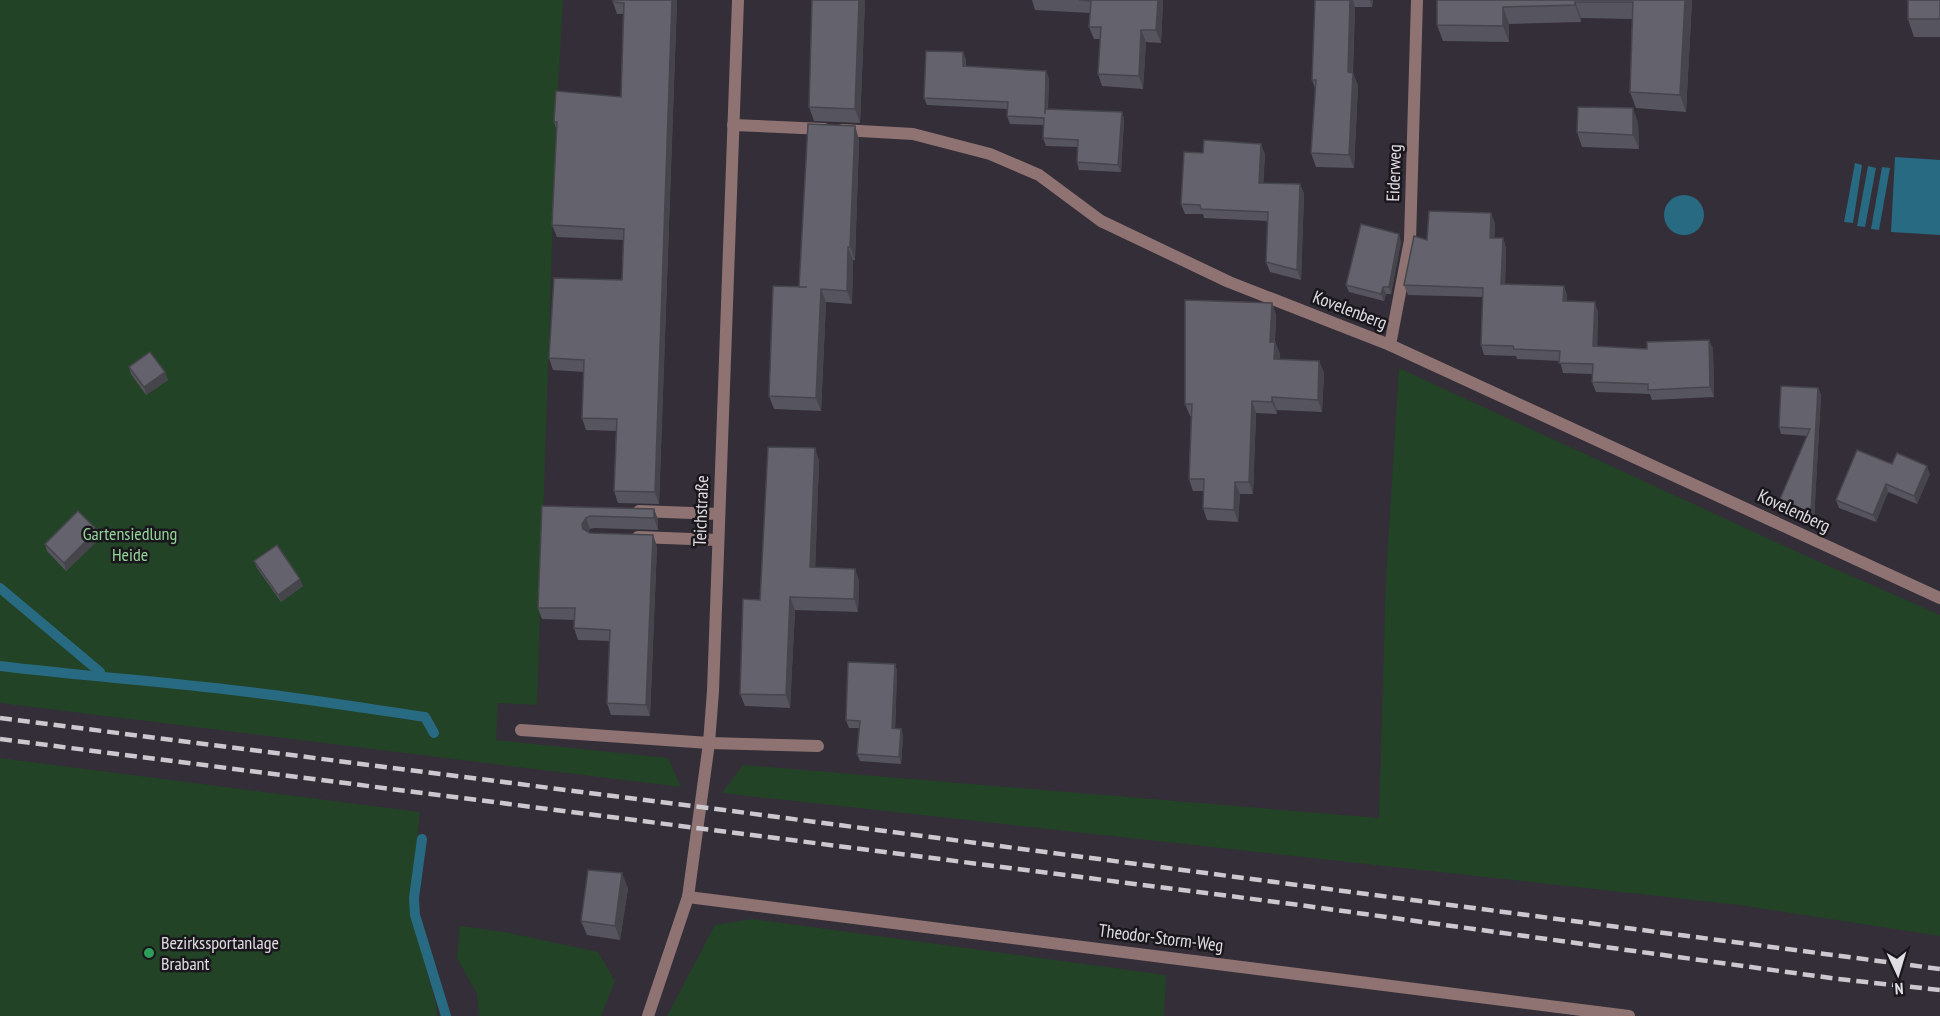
<svg xmlns="http://www.w3.org/2000/svg" width="1940" height="1016" font-family="'PT Sans Narrow',sans-serif">
  <style>
    .green { fill: #234327 }
    .water { fill: #286a81 }
    .lines { fill: none; stroke-linecap: round; stroke-linejoin: round }
    .stream { stroke: #286a81; stroke-width: 10 }
    .service { stroke: #8e7372; stroke-width: 12 }
    .minor { stroke: #8e7372; stroke-width: 12 }
    .rail { stroke: #cbc8ce; stroke-width: 4.5; stroke-dasharray: 12 6; stroke-linecap: butt }
    .wall { fill: #56545e }
    .shaded-wall { fill: #46454c }
    .building { fill: #64626d; stroke: #46454c; stroke-width: 1.5 }
    .leisure-dot { fill: #2e9e5b; stroke: #19171c; stroke-width: 2 }
    .labels { text-anchor: middle; stroke-width: 5; stroke-linejoin: round; paint-order: stroke }
    .street-label { font-size: 18px; fill: #e0dde3; stroke: #19171c }
    .park-label { font-size: 18px; fill: #94d59a; stroke: #19171c }
    .poi-label { font-size: 18px; fill: #e0dde3; stroke: #19171c; text-anchor: start }
  </style>
  <rect width="100%" height="100%" fill="#332e38"/>
  <g class="green">
    <path d="M0 0H563L556 121 537 705 498 703 496 740 668 758 681 787 0 703Z"/>
    <path d="M1399 368 1806 556 1940 615V936L1739 905 722 793 743 765 1379 818 1386 578Z"/>
    <path d="M0 758 420 812 410 910 436 1004 437 1016H0Z"/>
    <path d="M752 919 1166 975 1164 1016H667L715 925Z"/>
    <path d="M460 926 504 932 598 952 615 981 601 1016H479L477 994 457 958Z"/>
  </g>
  <g class="water">
    <path d="M1895 157 1940 160V235L1891 232Z"/>
    <path d="M1855 163 1862 165 1853 223 1844 222Z"/>
    <path d="M1868 166 1876 168 1865 227 1857 226Z"/>
    <path d="M1882 167 1890 168 1879 230 1871 229Z"/>
    <circle cx="1684" cy="215" r="20"/>
  </g>
  <g class="lines">
    <g class="stream">
      <path d="M0 588 100 672"/>
      <path d="M0 666C80 676 160 681 240 691 302 698 363 708 425 717L434 733"/>
      <path d="M422 839 414 898 415 915 446 1016"/>
    </g>
    <g class="service">
      <path d="M733 125 824 129"/>
      <path d="M842 130 913 134 990 154 1039 175 1101 221 1229 282 1390 345 1940 598"/>
      <path d="M1390 345 1410 240 1417 0"/>
      <path d="M639 511 719 514"/>
      <path d="M638 537 718 540"/>
      <path d="M521 730 709 743 818 746"/>
    </g>
    <g class="minor">
      <path d="M688 897 1629 1016"/>
      <path d="M648 1016 688 897 709 743 713 691 738 0"/>
    </g>
    <g class="rail">
      <path d="M0 718 747 813 1940 969"/>
      <path d="M0 739 1292 904 1838 979 1940 990"/>
    </g>
  </g>
  <g class="wall">
    <path d="M677 0 659 504 618 503 614 491 616 431 586 430 582 418 584 372 553 370 549 358 622 280 623 240 557 237 552 225 557 131 554 122 621 97 623 14H617L613 2Z"/>
    <path d="M812 0H865L860 123 814 121 809 107Z"/>
    <path d="M1032 0H1163L1161 43 1146 42 1143 89 1102 86 1098 74 1100 39H1094L1089 27 1090 13 1035 10Z"/>
    <path d="M1315 0H1373L1372 7H1355L1353 73 1358 86 1354 168 1316 167 1311 153 1315 88 1312 80Z"/>
    <path d="M1437 0H1692L1686 112 1636 108 1630 92 1632 19 1581 18V22L1509 24V42L1443 41 1437 25Z"/>
    <path d="M1940 0V37H1914L1908 19Z"/>
    <path d="M966 59V66L1049 78 1048 109 1122 112 1124 119 1121 172 1079 170 1077 162 1078 147 1046 146 1043 138 1044 125 1010 124 1007 116V109L927 105 924 98Z"/>
    <path d="M1638 122 1639 149 1582 147 1577 132Z"/>
    <path d="M855 126 859 140 855 260H853L852 304 826 302 821 411 774 409 769 396 799 287Z"/>
    <path d="M1203 153 1265 154 1263 183 1300 184 1304 194 1301 280 1270 272 1266 262 1268 221 1204 218 1203 214H1185L1181 204Z"/>
    <path d="M1495 223 1494 238H1503L1506 248 1505 284 1564 286 1567 296V301L1598 312 1597 347 1647 349 1709 340 1713 349 1714 397 1652 400 1650 394 1596 392 1592 382V374L1563 373 1560 361 1517 359 1516 356 1484 355 1481 345 1483 297 1408 295 1404 285 1427 240Z"/>
    <path d="M1401 242 1391 294H1386L1384 301 1349 292 1346 285Z"/>
    <path d="M1272 303 1276 315 1275 342 1280 354 1279 360 1319 361 1324 373 1322 412 1277 410V414L1256 413 1253 494H1240L1238 522 1207 520 1203 508V491H1193L1189 479 1191 416H1190L1185 404Z"/>
    <path d="M129 367 165 372 168 380 146 395 131 374Z"/>
    <path d="M1818 388 1821 395 1814 520 1782 506 1780 499 1807 436 1781 434 1779 427Z"/>
    <path d="M815 448 819 461 815 567 855 569 859 581 858 612 795 610 790 708 745 706 740 694 760 600Z"/>
    <path d="M1892 464 1930 474 1917 504 1888 492 1876 522 1839 508 1836 500Z"/>
    <path d="M542 506 654 509 658 520V530L594 528 590 529 588 532 657 546 650 716 611 715 607 703 610 641 578 640 574 628V620L542 619 538 608Z"/>
    <path d="M100 538 66 571 47 551 45 544Z"/>
    <path d="M254 561 303 586 281 602 257 568Z"/>
    <path d="M895 664 897 671 895 728 901 729 903 736 901 764 860 761 857 754 859 728H849L846 720Z"/>
    <path d="M628 888 620 940 587 935 581 921Z"/>
  </g>
  <g class="shaded-wall">
    <path d="M672 0H677L659 504 655 492Z"/>
    <path d="M859 0H865L860 123 855 109Z"/>
    <path d="M1158 0H1163L1161 43 1156 30Z"/>
    <path d="M1350 0H1353L1355 7 1352 86 1348 72Z"/>
    <path d="M1370 0H1373L1372 7Z"/>
    <path d="M1685 0H1692L1686 112 1680 95Z"/>
    <path d="M1575 2 1581 18V22L1575 5Z"/>
    <path d="M1503 7 1509 24V42L1503 26Z"/>
    <path d="M1141 30 1146 42 1143 89 1139 76Z"/>
    <path d="M963 52 966 59 965 74 963 66Z"/>
    <path d="M1046 71 1049 78 1047 121 1045 114Z"/>
    <path d="M1353 73 1358 86 1354 168 1349 155Z"/>
    <path d="M1633 108 1638 122 1639 149 1633 135Z"/>
    <path d="M1122 112 1124 119 1121 172 1118 165Z"/>
    <path d="M855 126 859 140 855 260 850 247Z"/>
    <path d="M1261 144 1265 154 1263 193 1259 183Z"/>
    <path d="M1300 184 1304 194 1301 280 1297 270Z"/>
    <path d="M1491 213 1495 223 1494 248 1490 238Z"/>
    <path d="M1399 234 1401 242 1391 294 1389 287Z"/>
    <path d="M1503 238 1506 248 1505 294 1501 284Z"/>
    <path d="M848 247 853 260 852 304 847 291Z"/>
    <path d="M1564 286 1567 296V311L1563 301Z"/>
    <path d="M1383 287 1386 294 1384 301 1381 294Z"/>
    <path d="M821 289 826 302 821 411 816 398Z"/>
    <path d="M1595 302 1598 312 1597 356 1593 346Z"/>
    <path d="M1272 303 1276 315 1274 354 1270 342Z"/>
    <path d="M1709 340 1713 349 1714 397 1710 387Z"/>
    <path d="M1275 342 1280 354 1279 372 1274 359Z"/>
    <path d="M1319 361 1324 373 1322 412 1318 400Z"/>
    <path d="M165 372 168 380 146 395 144 387Z"/>
    <path d="M1818 388 1821 395 1814 520 1811 513Z"/>
    <path d="M1272 397 1277 410V414L1272 402Z"/>
    <path d="M1252 401 1256 413 1253 494 1249 482Z"/>
    <path d="M815 448 819 461 815 579 810 567Z"/>
    <path d="M1927 466 1930 474 1917 504 1914 496Z"/>
    <path d="M1235 482 1240 494 1238 522 1234 510Z"/>
    <path d="M1886 484 1888 492 1876 522 1873 515Z"/>
    <path d="M654 509 658 520V530L654 518Z"/>
    <path d="M586 518 590 529 586 535 587 540 582 524Z"/>
    <path d="M97 530 100 538 66 571 64 563Z"/>
    <path d="M653 535 657 546 650 716 646 705Z"/>
    <path d="M855 569 859 581 858 612 854 599Z"/>
    <path d="M300 579 303 586 281 602 278 595Z"/>
    <path d="M790 597 795 610 790 708 786 695Z"/>
    <path d="M895 664 897 671 895 735 892 728Z"/>
    <path d="M901 729 903 736 901 764 899 757Z"/>
    <path d="M622 873 628 888 620 940 615 926Z"/>
  </g>
  <g class="building">
    <path d="M613 0H672L655 492 614 491 617 419 582 418 584 360 549 358 554 278 622 280 624 229 552 225 557 122H554L556 91 621 97 624 3 613 2Z"/>
    <path d="M812 0H859L855 109 809 107Z"/>
    <path d="M1079 0H1158L1156 30H1141L1139 76 1098 74 1101 27H1089L1091 1Z"/>
    <path d="M1315 0H1350L1348 72 1353 73 1349 155 1311 153 1316 80H1312Z"/>
    <path d="M1437 0H1685L1680 95 1630 92 1633 2H1575V5L1503 7V26L1437 25Z"/>
    <rect x="1908" y="0" width="32" height="19"/>
    <path d="M926 51 963 52V66L1046 71 1045 114V109L1122 112 1118 165 1077 162 1078 140 1043 138 1044 118 1007 116 1008 102 924 98Z"/>
    <path d="M1578 107 1633 108V135L1577 132Z"/>
    <path d="M808 124 855 126 850 247H848L847 291 821 289 816 398 769 396 773 286 807 287H799Z"/>
    <path d="M1204 140 1261 144 1259 183 1300 184 1297 270 1266 262 1268 212 1201 209 1200 205 1181 204 1184 152 1203 153Z"/>
    <path d="M1429 211 1491 213 1490 238H1503L1501 284 1564 286 1563 301 1595 302 1593 346 1647 349V342L1709 340 1710 387 1648 390V384L1592 382 1593 364 1559 363 1560 351 1514 349 1513 346 1481 345 1483 288 1404 285 1414 236 1427 240Z"/>
    <path d="M1361 224 1399 234 1389 287H1383L1381 294 1346 285Z"/>
    <path d="M1185 300 1272 303 1270 342H1275L1274 359 1319 361 1318 400 1272 397V402L1252 401 1249 482H1235L1234 510 1203 508 1204 479H1189L1192 404H1185Z"/>
    <path d="M150 352 165 372 144 387 129 367Z"/>
    <path d="M1781 386 1818 388 1811 513 1780 499 1810 429 1779 427Z"/>
    <path d="M768 447 815 448 810 567 855 569 854 599 790 597 786 695 740 694 743 599 760 600Z"/>
    <path d="M1857 450 1892 464 1897 453 1927 466 1914 496 1886 484 1873 515 1836 500Z"/>
    <path d="M542 506 654 509V518L590 516 586 518 582 524 583 529 590 533 653 535 646 705 607 703 610 630 574 628 575 608H538Z"/>
    <path d="M78 511 97 530 64 563 45 544Z"/>
    <path d="M277 545 300 579 278 595 254 561Z"/>
    <path d="M848 662 895 664 892 728 901 729 899 757 857 754 860 721 846 720Z"/>
    <path d="M588 870 622 873 615 926 581 921Z"/>
  </g>
  <circle class="leisure-dot" cx="149" cy="953" r="6"/>
  <g class="labels">
    <g class="street-label">
      <text transform="translate(1394 173) rotate(-88)" y="6">Eiderweg</text>
      <text transform="translate(1350 310) rotate(21)" y="6">Kovelenberg</text>
      <text transform="translate(701 511) rotate(-88)" y="6">Teichstraße</text>
      <text transform="translate(1794 511) rotate(25)" y="6">Kovelenberg</text>
      <text transform="translate(1161 938) rotate(7)" y="6">Theodor-Storm-Weg</text>
    </g>
    <g class="park-label">
      <text x="130" y="540">Gartensiedlung<tspan x="130" dy="21">Heide</tspan></text>
    </g>
    <g class="poi-label">
      <text x="161" y="949">Bezirkssportanlage<tspan x="161" dy="21">Brabant</tspan></text>
    </g>
  </g>
  <g transform="translate(1898 974) rotate(176)" stroke="#19171c" stroke-width="4.5" paint-order="stroke">
  <path d="M0-4.5L10 22L0 15L-10 22Z" fill="#e0dde3"/>
  <text y="-9" font-size="16" font-weight="bold" text-anchor="middle" fill="#e0dde3">N</text>
  </g>
</svg>
